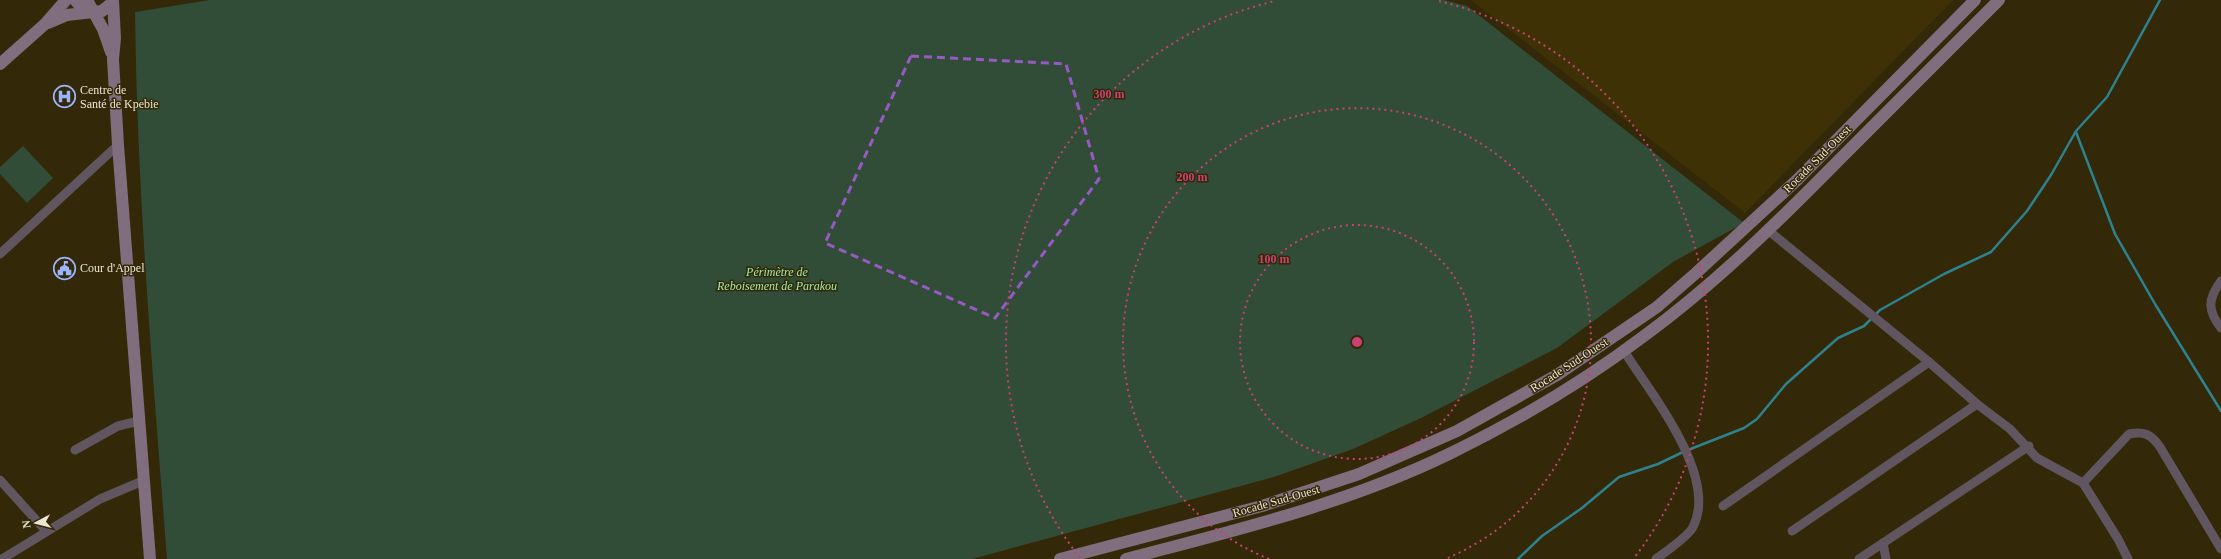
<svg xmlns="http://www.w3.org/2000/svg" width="2221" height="559" font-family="Georgia,serif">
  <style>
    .built { fill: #3f3106 }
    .green { fill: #314d37 }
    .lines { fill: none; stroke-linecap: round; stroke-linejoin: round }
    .stream { stroke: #2e828f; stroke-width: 2.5 }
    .street { stroke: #615560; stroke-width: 9 }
    .secondary { stroke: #806d7e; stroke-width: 12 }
    .marked { fill: none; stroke: #975ac4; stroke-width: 3; stroke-dasharray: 8 5; stroke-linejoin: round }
    .ring { fill: none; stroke: #ca4173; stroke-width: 2; stroke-dasharray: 2 4 }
    .labels { text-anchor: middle; stroke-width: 3; stroke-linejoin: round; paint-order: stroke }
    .poi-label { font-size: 12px; fill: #ebe5d3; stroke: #332807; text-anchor: start }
    .street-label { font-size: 12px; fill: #ebe5d3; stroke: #332807 }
    .park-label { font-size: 12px; font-style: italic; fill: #a0ebaf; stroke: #332807 }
    .centre { fill: #ca4173; stroke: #332807; stroke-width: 2 }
    .ring-label { font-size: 12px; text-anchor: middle; font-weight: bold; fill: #ca4173; stroke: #332807; stroke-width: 3; stroke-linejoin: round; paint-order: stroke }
  </style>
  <rect width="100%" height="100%" fill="#332807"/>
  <path class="built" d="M1471 0H1953L1745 213Z"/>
  <g class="green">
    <path d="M210 0H1444L1467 6 1744 223 1673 262 1557 348 1421 418 1353 449 1274 477 972 559H167C153 377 137 194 135 12Z"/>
    <path d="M23 146 53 178 27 203 0 174V167Z"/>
  </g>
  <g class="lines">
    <g class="stream">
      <path d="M2076 132 2115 234 2155 304 2221 411"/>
      <path d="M1688 450 1744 428 1757 419 1786 384 1838 338 1864 326 1880 310 1944 274 1991 252 2027 211 2051 175 2076 131 2107 97 2160 0"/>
      <path d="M1518 559 1542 536 1582 508 1619 477 1658 464 1683 452"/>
    </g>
    <g class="street">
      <path d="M1769 231 1929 362 1977 404 2010 429 2037 458 2083 483 2118 539 2128 559"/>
      <path d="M0 254 118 145"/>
      <path d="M2221 281C2208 299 2207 310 2221 328"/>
      <path d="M1624 351C1651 394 1719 476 1693 527 1688 537 1665 552 1656 559"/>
      <path d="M75 450 118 426 139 421"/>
      <path d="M0 480 46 531"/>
      <path d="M2083 483 2129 434C2144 431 2151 434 2160 447L2221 549"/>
      <path d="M1723 506 1929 362"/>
      <path d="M1792 531 1977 404"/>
      <path d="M1883 543 1886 559"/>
      <path d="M2 559 100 499 145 480"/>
      <path d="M1859 559 2029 446"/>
    </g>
    <g class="secondary">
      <path d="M75 0 85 12"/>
      <path d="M87 0 103 29 111 52"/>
      <path d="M113 0 115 38 113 59 118 145 150 559"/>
      <path d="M48 23 67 15 102 11 113 2"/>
      <path d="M0 64 45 24 66 0"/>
      <path d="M1060 559 1262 506 1359 474 1457 431 1557 375 1657 307 1696 273 1797 180 1975 0"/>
      <path d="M1126 559C1236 530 1346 504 1449 454 1517 421 1583 382 1644 336 1715 284 1779 221 1841 158 1894 105 1946 53 1999 0"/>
    </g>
  </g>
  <path class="marked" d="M911 56 1066 64 1099 179 995 318 825 243Z"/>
  <g class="ring">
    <circle cx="1357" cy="342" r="117"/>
    <path d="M1269 559A234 234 0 1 1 1445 559"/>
    <path d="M1080 558A351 351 0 0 1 1275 1M1439 1A351 351 0 0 1 1634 558"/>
  </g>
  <defs>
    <symbol id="hospital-ring" viewBox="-11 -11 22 22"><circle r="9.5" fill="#332807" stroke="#9cb4fd" stroke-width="1.5"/><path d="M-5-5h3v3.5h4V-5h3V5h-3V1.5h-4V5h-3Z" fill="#9cb4fd"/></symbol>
    <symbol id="civic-ring" viewBox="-11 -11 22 22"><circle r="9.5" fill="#332807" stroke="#9cb4fd" stroke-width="1.5"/><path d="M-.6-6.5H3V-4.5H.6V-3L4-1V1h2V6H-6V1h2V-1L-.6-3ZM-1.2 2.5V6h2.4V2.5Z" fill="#9cb4fd"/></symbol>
  </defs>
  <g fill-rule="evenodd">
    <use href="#hospital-ring" x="52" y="84" width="25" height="25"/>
    <use href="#civic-ring" x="52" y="256" width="25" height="25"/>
  </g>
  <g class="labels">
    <g class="poi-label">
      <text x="80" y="94">Centre de<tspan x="80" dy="14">Santé de Kpebie</tspan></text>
      <text x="80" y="272">Cour d'Appel</text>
    </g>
    <g class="street-label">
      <text transform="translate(1817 159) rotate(-45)" y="4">Rocade Sud-Ouest</text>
      <text transform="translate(1569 365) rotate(-33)" y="4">Rocade Sud-Ouest</text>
      <text transform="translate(1276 501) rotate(-16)" y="4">Rocade Sud-Ouest</text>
    </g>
    <g class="park-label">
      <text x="777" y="276">Périmètre de<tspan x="777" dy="14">Reboisement de Parakou</tspan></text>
    </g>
  </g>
  <circle cx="1357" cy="342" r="6" class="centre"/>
  <g class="ring-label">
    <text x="1109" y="98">300 m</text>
    <text x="1192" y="181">200 m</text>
    <text x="1274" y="263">100 m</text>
  </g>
  <g transform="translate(36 523) rotate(263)" stroke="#332807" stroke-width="3" paint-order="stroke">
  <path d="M0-3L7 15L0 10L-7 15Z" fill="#ebe5d3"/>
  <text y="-6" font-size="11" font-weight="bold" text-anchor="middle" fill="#ebe5d3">N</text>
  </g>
</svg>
